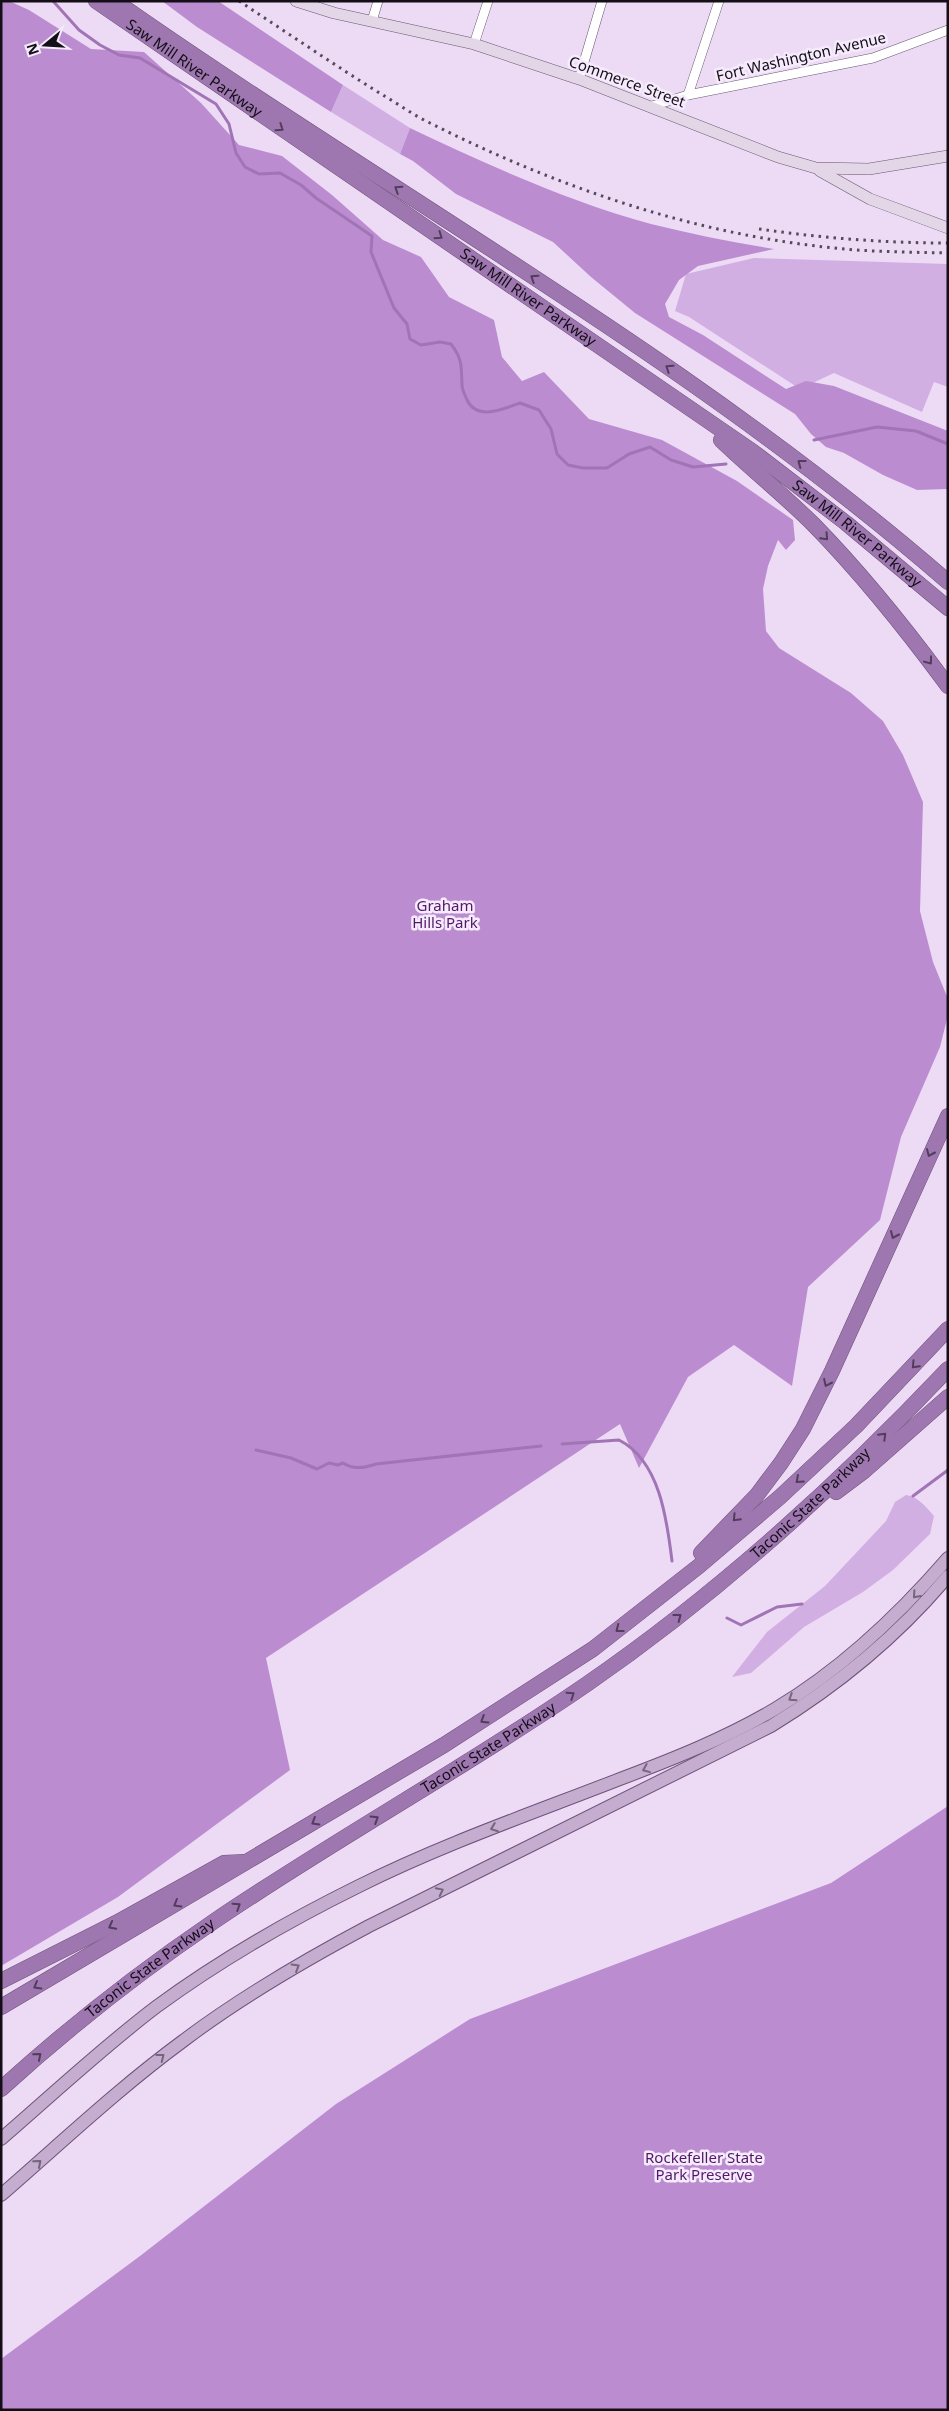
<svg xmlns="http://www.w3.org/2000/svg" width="949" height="2411" font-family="'Noto Sans',sans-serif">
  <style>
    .green { fill: #d2afe2 }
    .forest { fill: #bb8dd0 }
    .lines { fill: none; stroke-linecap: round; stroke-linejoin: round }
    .stream { stroke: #a174b5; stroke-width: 3 }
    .street-casing { stroke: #67576f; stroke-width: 10 }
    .secondary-casing { stroke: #67576f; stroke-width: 12 }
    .primary-casing { stroke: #6e527a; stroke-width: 14 }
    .highway-casing { stroke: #6e527a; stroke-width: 16 }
    .street { stroke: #fff; stroke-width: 9 }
    .secondary { stroke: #e2d6e7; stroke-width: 11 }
    .primary { stroke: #c5add0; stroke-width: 12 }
    .highway { stroke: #9e77b0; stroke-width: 15 }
    .rail { stroke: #544b59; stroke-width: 3; stroke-dasharray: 2.5 5; stroke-linecap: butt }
    .oneway { stroke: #523d5c }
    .oneway2 { stroke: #75657d }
    .labels { text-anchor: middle; stroke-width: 5; stroke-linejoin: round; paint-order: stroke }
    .street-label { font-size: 15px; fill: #140e17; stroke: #f6ebfc }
    .park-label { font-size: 15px; fill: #531868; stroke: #f6ebfc }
  </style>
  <rect width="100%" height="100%" fill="#eddbf6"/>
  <g class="green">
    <path d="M343 85 410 128 400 154 331 112Z"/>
    <path d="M754 258 948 264V387L934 382 922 412 834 373 800 389 689 317 675 311 686 274Z"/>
    <path d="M906 1495C919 1497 926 1507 934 1516L930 1534 893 1570 863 1592 804 1627 751 1673 732 1677 767 1632 825 1586 886 1521 895 1502Z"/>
  </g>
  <g class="forest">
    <path d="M1 1H9L29 10 91 49 144 52 201 103 239 145 282 156 332 195 383 240 421 257 449 297 494 320 502 357 522 381 544 372 589 419 662 440 737 481 793 520 795 540 786 550 778 540 768 566 763 589 766 631 779 648 851 693 883 721 903 755 923 802 920 911 933 962 948 999V1015L940 1047 901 1137 880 1220 808 1287 792 1386 734 1345 688 1377 639 1468 620 1424 266 1658 290 1770 118 1897 1 1966Z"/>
    <path d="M162 1H218L343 85 331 112 197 27Z"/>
    <path d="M410 128C488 165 567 201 651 224 691 234 732 242 774 249L698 266 679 280 665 304 669 317 703 335 786 389 806 381 834 386 948 431V489L917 490 883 475 844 453 826 447 811 434 795 414 635 313 591 277 553 242 456 194 413 161 400 154Z"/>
    <path d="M948 1806V2410H1V2359L140 2256 336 2104 470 2019 831 1883Z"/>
  </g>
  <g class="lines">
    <g class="stream">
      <path d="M53 1 79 30 100 45 119 55 140 58 216 104 229 124 236 153 245 167 259 174 280 173 301 185 316 198 372 236 371 252 394 308 407 324 410 339 421 345 440 342 451 344C463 360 461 366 462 385 462 390 465 395 467 400 477 421 504 409 520 403L539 410 551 429 557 454 568 465 583 468H607L629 454 650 447 671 460 693 467 726 464"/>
      <path d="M814 440 877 427 916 431 948 444"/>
      <path d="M562 1444 619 1440C660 1461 667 1520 672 1561"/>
      <path d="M256 1450 291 1458 317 1469 329 1463 338 1465 343 1463C353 1470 365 1468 376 1464L541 1446"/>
      <path d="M913 1496 948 1470"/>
      <path d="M727 1618 741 1625 777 1607 802 1604"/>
    </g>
    <defs>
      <g id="street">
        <path d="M372 21 378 1"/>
        <path d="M474 44 488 1"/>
        <path d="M579 79 602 1"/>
        <path d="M688 95 719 1"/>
        <path d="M652 106 688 95 873 58 948 30"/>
      </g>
      <g id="secondary">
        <path d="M296 1 334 13 474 44 579 79 778 157 816 168 869 169 948 156"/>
        <path d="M820 171 870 199 948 228"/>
      </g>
      <g id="primary">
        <path d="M1 2139C52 2095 102 2048 156 2007 220 1960 288 1921 359 1886 443 1844 533 1813 620 1779 673 1759 726 1738 775 1709 842 1669 897 1617 948 1558"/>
        <path d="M1 2195C61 2143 119 2088 183 2041 241 1997 305 1960 369 1926L771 1726C838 1685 897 1637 948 1576"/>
      </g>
      <g id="highway">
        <path id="s1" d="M96 1 752 451 846 523 948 608"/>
        <path d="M115 1C392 195 692 359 948 582"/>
        <path d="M721 440C751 469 784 495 814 525 863 575 906 629 948 686"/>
        <path d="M836 1492 864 1471 948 1397"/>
        <path d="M701 1553 757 1495 781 1463 803 1429 832 1371 948 1116"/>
        <path d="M1 1981 116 1923 224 1863 245 1862"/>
        <path d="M1 2007 444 1745 593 1649 699 1566 780 1497 856 1426 948 1329"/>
        <path id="s2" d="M1 2089C68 2028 138 1973 213 1922 335 1839 465 1768 587 1684 719 1593 838 1485 948 1369"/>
      </g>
    </defs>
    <use href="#street" class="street-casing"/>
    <use href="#secondary" class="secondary-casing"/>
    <use href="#primary" class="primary-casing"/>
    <use href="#highway" class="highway-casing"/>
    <use href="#street" class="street"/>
    <use href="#secondary" class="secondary"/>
    <use href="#primary" class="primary"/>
    <use href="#highway" class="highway"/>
    <g class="rail">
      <path d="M239 1C286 32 333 64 381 94 397 103 413 115 430 123 553 185 687 232 825 247 866 252 907 252 948 253"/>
      <path d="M759 229C822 238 884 243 948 243"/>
    </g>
  </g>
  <defs><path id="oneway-chevron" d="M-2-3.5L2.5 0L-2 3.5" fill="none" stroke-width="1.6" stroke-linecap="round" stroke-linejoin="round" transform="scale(1.25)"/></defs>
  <g class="oneway">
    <use href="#oneway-chevron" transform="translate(280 128) rotate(34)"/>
    <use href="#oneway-chevron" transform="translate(398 189) rotate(-147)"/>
    <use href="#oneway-chevron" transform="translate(439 236) rotate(35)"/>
    <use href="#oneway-chevron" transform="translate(534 278) rotate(-147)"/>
    <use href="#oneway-chevron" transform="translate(669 368) rotate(-146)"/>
    <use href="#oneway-chevron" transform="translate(801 463) rotate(-143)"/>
    <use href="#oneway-chevron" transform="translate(825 537) rotate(47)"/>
    <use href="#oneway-chevron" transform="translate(929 661) rotate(53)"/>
    <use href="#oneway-chevron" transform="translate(930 1153) rotate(114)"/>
    <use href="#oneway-chevron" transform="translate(894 1235) rotate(114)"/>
    <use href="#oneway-chevron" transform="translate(915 1365) rotate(133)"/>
    <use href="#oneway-chevron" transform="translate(827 1383) rotate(115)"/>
    <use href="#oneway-chevron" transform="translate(883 1436) rotate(-45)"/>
    <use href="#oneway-chevron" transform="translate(799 1480) rotate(138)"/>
    <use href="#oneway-chevron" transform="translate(736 1518) rotate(134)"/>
    <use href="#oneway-chevron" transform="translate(678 1617) rotate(-37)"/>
    <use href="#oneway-chevron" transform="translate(619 1629) rotate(142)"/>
    <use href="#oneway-chevron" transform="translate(571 1695) rotate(-34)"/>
    <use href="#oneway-chevron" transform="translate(484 1720) rotate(148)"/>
    <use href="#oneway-chevron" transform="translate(375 1819) rotate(-32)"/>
    <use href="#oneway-chevron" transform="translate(315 1822) rotate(149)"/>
    <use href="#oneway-chevron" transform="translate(177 1904) rotate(150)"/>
    <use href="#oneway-chevron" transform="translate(237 1906) rotate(-33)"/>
    <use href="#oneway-chevron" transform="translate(112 1926) rotate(152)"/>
    <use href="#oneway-chevron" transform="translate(37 1986) rotate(150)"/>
    <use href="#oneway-chevron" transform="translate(38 2056) rotate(-41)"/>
  </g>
  <g class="oneway2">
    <use href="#oneway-chevron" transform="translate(916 1595) rotate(132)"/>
    <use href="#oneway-chevron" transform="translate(792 1698) rotate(147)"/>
    <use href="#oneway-chevron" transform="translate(646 1769) rotate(158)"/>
    <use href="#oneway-chevron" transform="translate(494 1828) rotate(159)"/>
    <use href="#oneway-chevron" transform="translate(440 1891) rotate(-26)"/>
    <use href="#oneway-chevron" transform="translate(296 1967) rotate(-31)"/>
    <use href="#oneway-chevron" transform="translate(161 2057) rotate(-38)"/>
    <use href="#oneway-chevron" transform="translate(38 2163) rotate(-41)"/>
  </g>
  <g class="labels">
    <g class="street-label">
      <text transform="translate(801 57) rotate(-13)" y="5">Fort Washington Avenue</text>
      <text dy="5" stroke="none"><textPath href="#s1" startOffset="119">Saw Mill River Parkway</textPath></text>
      <text transform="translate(627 82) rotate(20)" y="5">Commerce Street</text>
      <text dy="5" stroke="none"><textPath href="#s1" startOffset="524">Saw Mill River Parkway</textPath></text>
      <text dy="5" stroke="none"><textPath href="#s1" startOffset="929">Saw Mill River Parkway</textPath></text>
      <text dy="5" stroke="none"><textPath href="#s2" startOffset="1001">Taconic State Parkway</textPath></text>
      <text dy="5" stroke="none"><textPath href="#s2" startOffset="596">Taconic State Parkway</textPath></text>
      <text dy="5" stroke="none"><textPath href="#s2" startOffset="192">Taconic State Parkway</textPath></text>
    </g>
    <g class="park-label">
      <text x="445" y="911">Graham<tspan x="445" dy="17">Hills Park</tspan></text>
      <text x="704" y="2163">Rockefeller State<tspan x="704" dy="17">Park Preserve</tspan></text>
    </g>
  </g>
  <rect width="949" height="2411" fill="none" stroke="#140e17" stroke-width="5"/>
  <g transform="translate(45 45) rotate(252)" stroke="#f6ebfc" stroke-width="4" paint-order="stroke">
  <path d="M0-4L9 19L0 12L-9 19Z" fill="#140e17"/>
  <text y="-8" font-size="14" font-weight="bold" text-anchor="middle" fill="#140e17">N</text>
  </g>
</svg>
